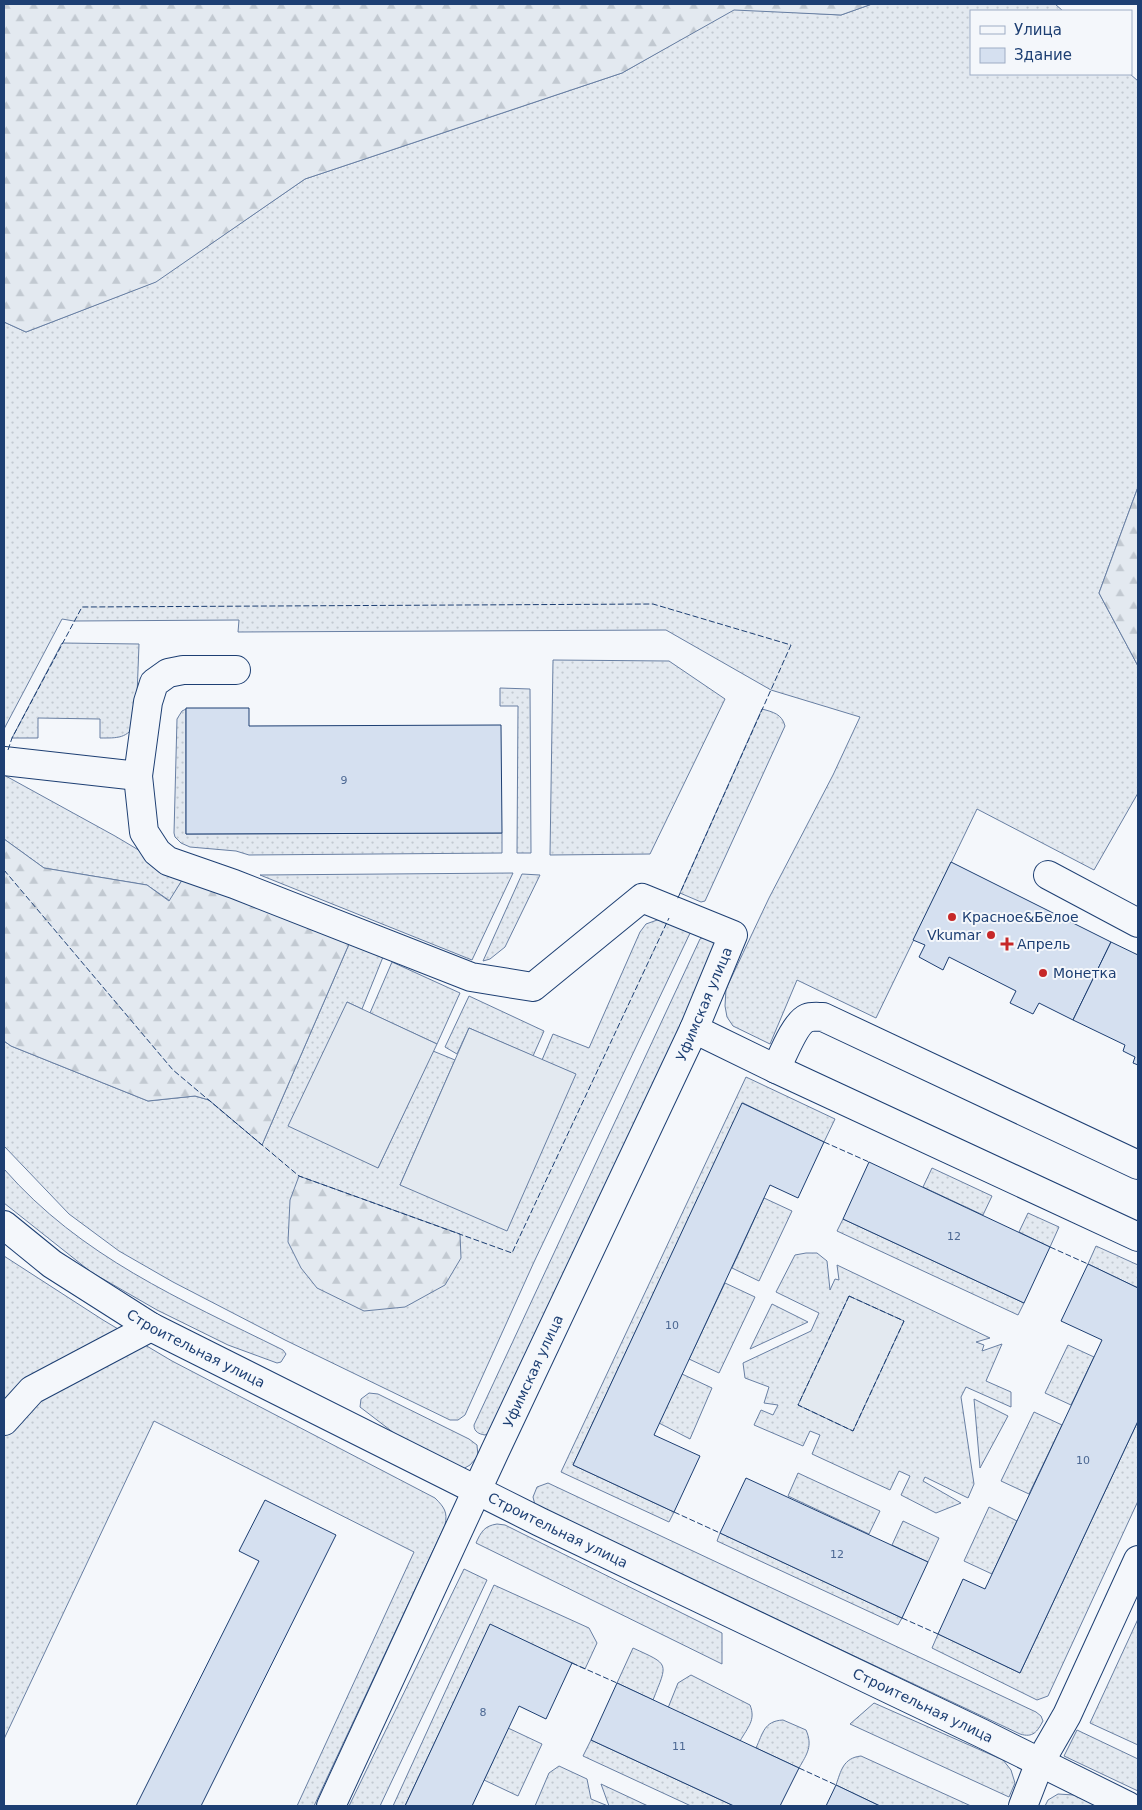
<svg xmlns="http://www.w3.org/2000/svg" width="1142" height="1810" font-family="'DejaVu Sans',sans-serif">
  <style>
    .grass { fill: url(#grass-dots); stroke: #687fa3 }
    .forest { fill: url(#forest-firs); stroke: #687fa3 }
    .pitch { fill: #e3e9f0; stroke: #687fa3 }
    .building { fill: #d5e0f0; stroke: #1d3f73 }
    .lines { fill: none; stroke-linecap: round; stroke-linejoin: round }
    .minor-casing { stroke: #1d3f73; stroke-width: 30 }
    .minor { stroke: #f4f7fb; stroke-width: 28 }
    .fence { stroke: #1d3f73; stroke-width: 1; stroke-dasharray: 6 2.5; stroke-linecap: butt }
    .poi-dot { fill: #c62828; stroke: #f4f7fb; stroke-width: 2 }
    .labels { text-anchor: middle; stroke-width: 4; stroke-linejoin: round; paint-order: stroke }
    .number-label { font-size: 11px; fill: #4b6792 }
    .poi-label { font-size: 14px; fill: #1d3f73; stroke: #f4f7fb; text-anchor: start }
    .street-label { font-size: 14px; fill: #1d3f73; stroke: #f4f7fb }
  </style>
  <defs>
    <pattern id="grass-dots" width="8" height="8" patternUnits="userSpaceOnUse" patternTransform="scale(1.25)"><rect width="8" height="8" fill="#e3e9f0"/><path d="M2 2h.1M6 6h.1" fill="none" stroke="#c2c9d1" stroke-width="1.8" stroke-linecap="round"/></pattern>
    <pattern id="forest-firs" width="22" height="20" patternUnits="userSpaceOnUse" patternTransform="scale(1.25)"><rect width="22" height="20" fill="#e3e9f0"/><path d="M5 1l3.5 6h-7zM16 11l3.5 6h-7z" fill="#c2c9d1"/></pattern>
  </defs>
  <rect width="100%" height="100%" fill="#f4f7fb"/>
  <g class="grass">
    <path d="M872 4H1055L1063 11H971V74H1130L1138 81V487L1099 593 1138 666V793L1094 870 977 809 876 1018 797 980 770 1044 733 1026 727 1017 725 1006 726 989 769 898 833 775 860 717 771 690 666 630 238 632 239 620 74 621 62 619 4 729V322L26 332 155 282 305 179 622 73 734 9 841 15Z"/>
    <path d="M62 643 139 644 136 722C128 739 117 738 100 738V719L38 718V738H12Z"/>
    <path d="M553 660 669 661 725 699 650 854 550 855Z"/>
    <path d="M500 688 530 689 531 853H517L518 706H500Z"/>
    <path d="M186 709V834L502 833V853L249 855 236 851 190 847 181 843 175 837 174 833 177 719 182 711Z"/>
    <path d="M762 709C773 712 782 714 785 726L705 901 701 902 680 893Z"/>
    <path d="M4 775 115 836 184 877 170 901 147 885 44 868 4 839Z"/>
    <path d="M513 873 472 960 260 875Z"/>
    <path d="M522 874 540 875 505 947 490 959 483 961Z"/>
    <path d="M660 919 692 929 534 1262 465 1415 458 1420H450L285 1340 173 1282 119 1251 69 1214 4 1146V1041L11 1046 148 1101 195 1096 209 1100 262 1145 349 944 383 957 362 1009 347 1002 378 1168 433 1051 455 1060 400 1185 575 1074 542 1060 553 1034 589 1048 640 932 646 924Z"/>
    <path d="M704 937 712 940 717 948 489 1433 485 1435C479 1434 474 1432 474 1425L700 939Z"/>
    <path d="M392 962 460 993 437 1044 370 1013Z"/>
    <path d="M469 996 544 1031 533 1056 469 1028 457 1054 445 1047Z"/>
    <path d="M746 1077 835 1119 824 1142 743 1103 573 1465 674 1512 669 1522 561 1472Z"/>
    <path d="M932 1168 992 1196 983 1215 923 1187Z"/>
    <path d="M4 1169C81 1257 180 1299 283 1350L286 1354 281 1362 277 1363 228 1345 157 1310 91 1272 4 1203Z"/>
    <path d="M764 1198 792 1211 759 1281 732 1268Z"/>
    <path d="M1028 1213 1059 1227 1050 1247 1019 1232Z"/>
    <path d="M843 1219 1024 1303 1018 1315 837 1231Z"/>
    <path d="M1096 1246 1138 1265V1288L1088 1264Z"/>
    <path d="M806 1253H817L827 1261 830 1290 835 1279 839 1280 837 1265 990 1338 976 1342 984 1345 982 1351 1002 1344 986 1381 1011 1392V1407L966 1387 961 1397 974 1484 968 1498 925 1477 923 1481 961 1503 936 1513 901 1495 910 1476 899 1471 890 1490 812 1454 820 1435 810 1431 803 1446 754 1425 761 1410 773 1415 778 1405 764 1403 769 1387 745 1378 743 1363 811 1331 819 1313 776 1292 795 1255Z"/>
    <path d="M4 1256 103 1320 172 1361 435 1498C444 1507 448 1512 445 1525L314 1806H297L414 1552 154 1421 4 1739Z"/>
    <path d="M725 1283 755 1297 719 1373 689 1359Z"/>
    <path d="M772 1304 808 1322 750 1349Z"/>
    <path d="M1068 1345 1094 1357 1071 1405 1045 1393Z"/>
    <path d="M682 1374 712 1388 690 1439 659 1423Z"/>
    <path d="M369 1393 378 1394 469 1439 477 1445 478 1456 470 1465 463 1469 420 1453 360 1407 361 1399Z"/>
    <path d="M974 1399 1008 1416 980 1468Z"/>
    <path d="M1034 1412 1062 1425 1029 1494 1001 1481Z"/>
    <path d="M1138 1421V1501L1048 1696 1037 1700 932 1648 938 1634 1020 1673Z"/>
    <path d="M798 1473 880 1511 869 1534 788 1496Z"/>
    <path d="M548 1483 1036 1712 1041 1716 1043 1721C1037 1732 1033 1738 1020 1734L538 1507 535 1505 533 1497 537 1487Z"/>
    <path d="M989 1507 1017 1521 992 1574 964 1561Z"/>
    <path d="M903 1521 939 1538 928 1562 892 1545Z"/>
    <path d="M497 1524 505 1525 722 1633V1664L476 1543C481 1532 484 1526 497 1524Z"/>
    <path d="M720 1533 902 1618 898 1625 717 1541Z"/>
    <path d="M464 1569 487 1580 380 1806H349Z"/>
    <path d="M494 1585 589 1628 597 1643 585 1669 490 1625 405 1806H393Z"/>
    <path d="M1138 1619V1745L1090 1723Z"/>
    <path d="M633 1648C670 1665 668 1662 653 1700L617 1683Z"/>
    <path d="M691 1675 750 1705C756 1720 748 1727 740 1741L668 1708 678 1683Z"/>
    <path d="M874 1703 1003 1760 1011 1770 1015 1783 1009 1797 850 1724Z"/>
    <path d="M783 1720 806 1730C813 1746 807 1754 799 1768L756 1748C763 1733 764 1721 783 1720Z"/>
    <path d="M508 1728 542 1744 518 1796 484 1780Z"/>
    <path d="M1077 1730 1138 1759V1791L1064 1756Z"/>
    <path d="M591 1740 734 1806H691L583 1756Z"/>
    <path d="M861 1756 971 1806H880L836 1785C841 1771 843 1758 861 1756Z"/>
    <path d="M559 1766 587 1779 591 1799 608 1806H535L549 1773Z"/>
    <path d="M601 1784 648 1806H609Z"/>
    <path d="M1058 1794 1074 1795 1097 1806H1045L1048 1800Z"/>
  </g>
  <g class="forest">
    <path d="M4 4H872L841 15 734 10 622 73 305 179 156 282 26 332 4 322Z"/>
    <path d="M1138 487V666L1099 593Z"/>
    <path d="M4 839 44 868 147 885 169 901 184 877 349 944 262 1145 209 1100 195 1096 148 1101 11 1046 4 1041Z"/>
    <path d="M299 1176 460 1234 461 1258 445 1285 405 1307 364 1311 317 1288 301 1268 288 1242 290 1200Z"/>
  </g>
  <g class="pitch">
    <path d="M347 1002 437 1044 378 1168 288 1126Z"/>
    <path d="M469 1028 576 1074 507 1231 400 1185Z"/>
    <path d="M849 1296 904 1321 853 1431 798 1405Z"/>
  </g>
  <g class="building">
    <path d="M186 708H249V726L501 725 502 833 186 834Z"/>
    <path d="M951 862 1111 942 1073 1020 1039 1003 1033 1014 1010 1003 1016 991 949 957 943 970 919 957 925 945 913 940Z"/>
    <path d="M1111 942 1138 955V1065L1133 1063 1135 1057 1123 1051 1125 1045 1073 1020Z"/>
    <path d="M742 1103 824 1142 798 1198 770 1185 654 1435 700 1456 674 1512 573 1465Z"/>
    <path d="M869 1162 1050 1247 1024 1303 843 1219Z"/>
    <path d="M1088 1264 1138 1288V1421L1020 1673 938 1634 963 1579 985 1589 1102 1340 1061 1321Z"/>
    <path d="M746 1478 928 1562 902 1618 720 1533Z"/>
    <path d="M265 1500 336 1535 201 1806H136L259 1561 239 1551Z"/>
    <path d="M490 1624 572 1663 546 1719 519 1706 472 1806H405Z"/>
    <path d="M617 1683 799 1768 780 1806H734L591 1740Z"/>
    <path d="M836 1785 880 1806H826Z"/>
  </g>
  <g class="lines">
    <defs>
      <g id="minor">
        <path d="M236 670H183L168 673 154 683 148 702 138 776 144 832 157 852 168 861 234 884 471 977 533 987 642 898 733 935 694 1029 495 1451 331 1806"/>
        <path d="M4 761 138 776"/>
        <path d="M1048 875 1138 923"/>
        <path d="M694 1029 776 1069 1138 1237"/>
        <path d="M776 1069C782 1057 795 1023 807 1018 812 1016 818 1017 823 1017L1138 1165"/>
        <path id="s1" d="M4 1225 52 1264 151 1327 540 1522 981 1733 1128 1806"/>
        <path d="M4 1421 32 1390 151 1327"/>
        <path d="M1023 1806 1040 1762 1067 1715 1138 1560"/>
      </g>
    </defs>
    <use href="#minor" class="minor-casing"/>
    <use href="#minor" class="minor"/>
    <g class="fence">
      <path d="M8 750 12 738 82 607 653 604 791 645 677 900"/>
      <path d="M4 870 173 1070 299 1176 512 1253 669 918"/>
      <path d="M824 1142 869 1162"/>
      <path d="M1050 1247 1088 1264"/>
      <path d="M849 1296 904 1321 853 1431 798 1405Z"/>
      <path d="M674 1512 720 1533"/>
      <path d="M902 1618 938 1634"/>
      <path d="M572 1663 617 1683"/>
      <path d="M799 1768 836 1785"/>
    </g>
  </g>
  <g class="poi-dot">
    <circle cx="952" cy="917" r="5"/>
    <circle cx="991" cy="935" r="5"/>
    <path d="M1004.5 936.5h5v5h5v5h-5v5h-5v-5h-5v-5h5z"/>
    <circle cx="1043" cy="973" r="5"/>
  </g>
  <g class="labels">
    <g class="number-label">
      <text x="344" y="784">9</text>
      <text x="954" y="1240">12</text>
      <text x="672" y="1329">10</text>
      <text x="1083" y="1464">10</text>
      <text x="837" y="1558">12</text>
      <text x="483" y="1716">8</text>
      <text x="679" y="1750">11</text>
    </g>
    <g class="poi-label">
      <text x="962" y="922">Красное&amp;Белое</text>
      <text x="981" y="940" text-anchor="end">Vkumar</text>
      <text x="1017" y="949">Апрель</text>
      <text x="1053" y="978">Монетка</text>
    </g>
    <g class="street-label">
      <text transform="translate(704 1004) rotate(-67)" y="5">Уфимская улица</text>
      <text dy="5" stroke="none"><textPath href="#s1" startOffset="229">Строительная улица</textPath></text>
      <text transform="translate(533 1371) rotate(-65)" y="5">Уфимская улица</text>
      <text dy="5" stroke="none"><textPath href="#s1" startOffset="634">Строительная улица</textPath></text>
      <text dy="5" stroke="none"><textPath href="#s1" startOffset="1039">Строительная улица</textPath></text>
    </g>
  </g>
  <rect width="1142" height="1810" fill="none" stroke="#1d3f73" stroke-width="10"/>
  <rect x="970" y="10" width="162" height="65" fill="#f4f7fb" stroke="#9eadc5"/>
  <rect x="980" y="26" width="25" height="8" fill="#f4f7fb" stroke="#9eadc5"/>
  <text x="1014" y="35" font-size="15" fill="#1d3f73">Улица</text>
  <rect x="980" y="48" width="25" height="15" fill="#d5e0f0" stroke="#9eadc5"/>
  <text x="1014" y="60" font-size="15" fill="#1d3f73">Здание</text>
</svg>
